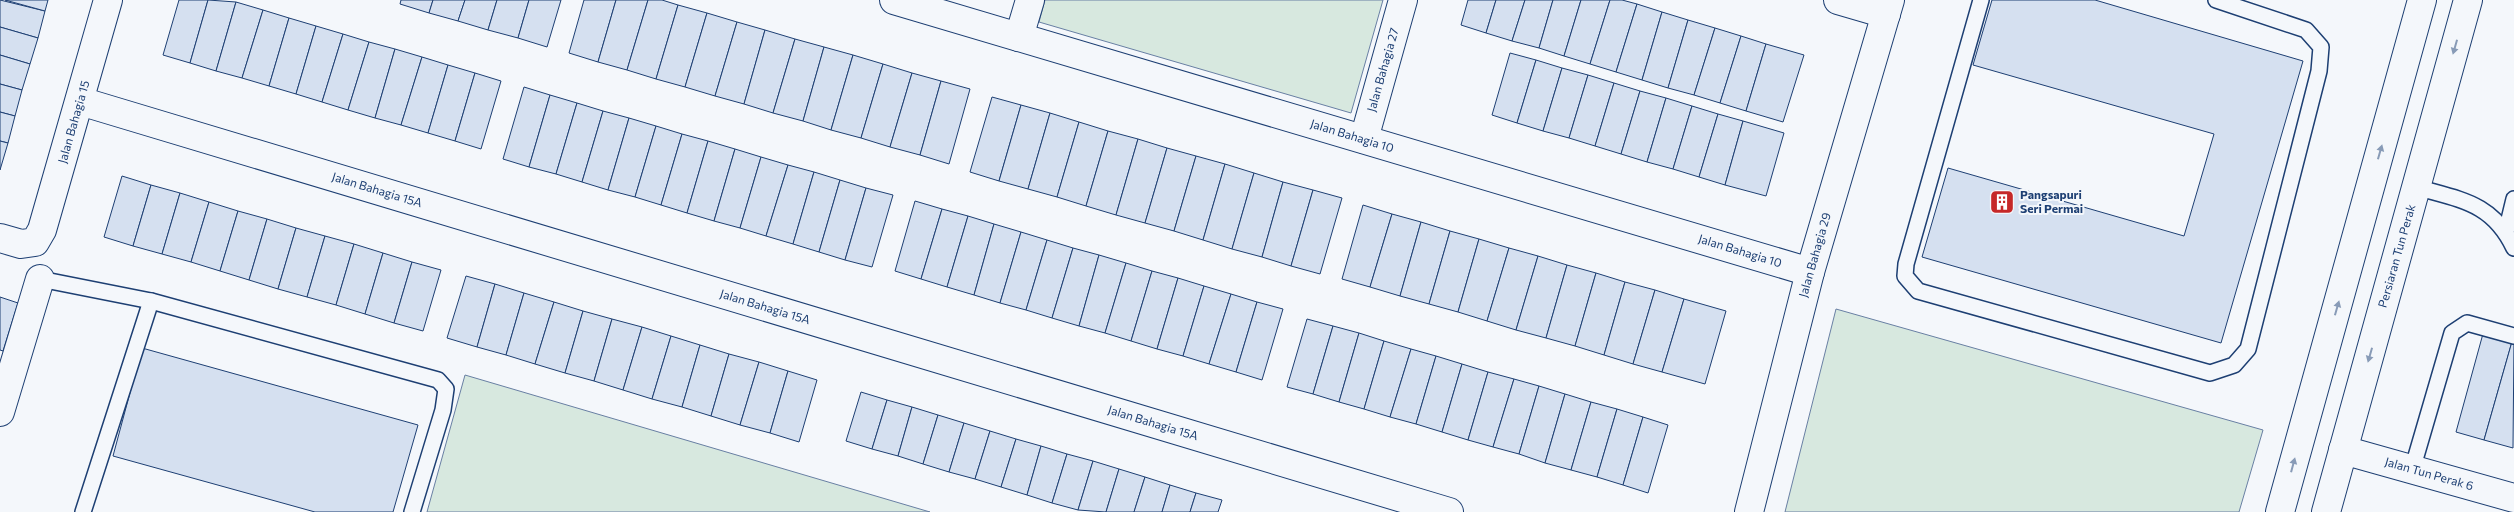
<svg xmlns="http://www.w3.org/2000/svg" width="2514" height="512" font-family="Commissioner,sans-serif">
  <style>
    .green { fill: #d7e8df; stroke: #687fa3 }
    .building { fill: #d5e0f0; stroke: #1d3f73 }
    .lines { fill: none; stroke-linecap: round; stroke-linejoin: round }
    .lane-casing { stroke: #1d3f73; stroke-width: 18 }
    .street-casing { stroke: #1d3f73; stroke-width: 30 }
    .secondary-casing { stroke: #1d3f73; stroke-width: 30 }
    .lane { stroke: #f4f7fb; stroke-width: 15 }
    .street { stroke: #f4f7fb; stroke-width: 28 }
    .secondary { stroke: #f4f7fb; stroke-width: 28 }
    .oneway { fill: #889bb7 }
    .labels { text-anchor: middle; stroke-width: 4; stroke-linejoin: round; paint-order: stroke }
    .street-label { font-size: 12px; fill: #1d3f73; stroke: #f4f7fb }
    .poi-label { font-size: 12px; font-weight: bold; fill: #1d3f73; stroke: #f4f7fb; text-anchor: start }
  </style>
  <rect width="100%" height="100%" fill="#f4f7fb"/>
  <g class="green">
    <path d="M1045 0H1383L1351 113 1039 22Z"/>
    <path d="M1836 309 2263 430 2239 512H1785Z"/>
    <path d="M465 375 930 512H427Z"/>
  </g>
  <g class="building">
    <path d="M0 0 45 11 38 38 0 27Z"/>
    <path d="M5 0H48L45 11Z"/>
    <path d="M179 0H208L190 63 163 55Z"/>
    <path d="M208 0 236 2 216 71 190 63Z"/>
    <path d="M401 0H433L429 13 400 4Z"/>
    <path d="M433 0H465L458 21 429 13Z"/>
    <path d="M465 0H497L488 30 458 21Z"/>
    <path d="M497 0H529L518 38 488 30Z"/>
    <path d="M529 0H561L547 47 518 38Z"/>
    <path d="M584 0H616L598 62 569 53Z"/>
    <path d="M616 0H648L627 70 598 62Z"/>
    <path d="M648 0H662L678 5 656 79 627 70Z"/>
    <path d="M1468 0H1496L1486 33 1461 25Z"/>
    <path d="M1496 0H1525L1512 41 1486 33Z"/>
    <path d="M1525 0H1553L1539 48 1512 41Z"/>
    <path d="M1553 0H1581L1564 56 1539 48Z"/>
    <path d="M1581 0H1610L1590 64 1564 56Z"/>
    <path d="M1610 0H1622L1637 4 1616 72 1590 64Z"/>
    <path d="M1992 0H2095L2303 61 2221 343 1922 257 1948 168 2184 236 2214 134 1973 65Z"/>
    <path d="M236 2 263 10 242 78 216 71Z"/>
    <path d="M1637 4 1662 12 1642 80 1616 72Z"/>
    <path d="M678 5 707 13 685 87 656 79Z"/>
    <path d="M263 10 289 18 269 86 242 78Z"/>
    <path d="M1662 12 1688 20 1668 88 1642 80Z"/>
    <path d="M707 13 737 22 715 96 685 87Z"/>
    <path d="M289 18 316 26 296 94 269 86Z"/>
    <path d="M1688 20 1715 28 1694 95 1668 88Z"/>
    <path d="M737 22 765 30 744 104 715 96Z"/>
    <path d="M316 26 343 34 322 102 296 94Z"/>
    <path d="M0 27 38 38 30 64 0 55Z"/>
    <path d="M1715 28 1741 36 1720 103 1694 95Z"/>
    <path d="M765 30 795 39 773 113 744 104Z"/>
    <path d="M343 34 369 42 348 110 322 102Z"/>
    <path d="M1741 36 1766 44 1746 111 1720 103Z"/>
    <path d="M795 39 824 47 803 121 773 113Z"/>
    <path d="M369 42 395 49 375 118 348 110Z"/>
    <path d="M1766 44 1804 55 1783 122 1746 111Z"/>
    <path d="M824 47 853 55 831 130 803 121Z"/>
    <path d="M395 49 422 57 401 125 375 118Z"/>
    <path d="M1510 53 1536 60 1517 123 1492 115Z"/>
    <path d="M0 55 30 64 22 90 0 84Z"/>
    <path d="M853 55 883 64 861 138 831 130Z"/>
    <path d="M422 57 448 65 428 133 401 125Z"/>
    <path d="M1536 60 1562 68 1543 131 1517 123Z"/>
    <path d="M883 64 912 73 890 147 861 138Z"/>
    <path d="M448 65 475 73 455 141 428 133Z"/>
    <path d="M1562 68 1588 75 1569 138 1543 131Z"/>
    <path d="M475 73 501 81 481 149 455 141Z"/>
    <path d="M912 73 941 81 920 155 890 147Z"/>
    <path d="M1588 75 1614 83 1595 146 1569 138Z"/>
    <path d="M941 81 970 89 949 164 920 155Z"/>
    <path d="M1614 83 1640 91 1621 154 1595 146Z"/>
    <path d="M0 84 22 90 15 116 0 112Z"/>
    <path d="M524 87 550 95 529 167 503 159Z"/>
    <path d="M1640 91 1666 98 1647 162 1621 154Z"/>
    <path d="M550 95 577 103 556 174 529 167Z"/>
    <path d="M992 97 1021 105 999 181 970 172Z"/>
    <path d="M1666 98 1692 106 1673 169 1647 162Z"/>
    <path d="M577 103 603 111 582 182 556 174Z"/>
    <path d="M1021 105 1050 113 1028 189 999 181Z"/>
    <path d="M1692 106 1718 114 1699 177 1673 169Z"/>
    <path d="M603 111 629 118 608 190 582 182Z"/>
    <path d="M0 112 15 116 8 143 0 141Z"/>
    <path d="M1050 113 1079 122 1057 197 1028 189Z"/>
    <path d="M1718 114 1743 121 1725 185 1699 177Z"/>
    <path d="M629 118 656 126 635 197 608 190Z"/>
    <path d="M1743 121 1784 133 1766 196 1725 185Z"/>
    <path d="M1079 122 1108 131 1086 206 1057 197Z"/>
    <path d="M656 126 682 134 661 205 635 197Z"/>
    <path d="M1108 131 1138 139 1116 215 1086 206Z"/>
    <path d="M682 134 708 141 687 213 661 205Z"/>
    <path d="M1138 139 1167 148 1145 223 1116 215Z"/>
    <path d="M0 141 8 143 0 170Z"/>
    <path d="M708 141 735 149 714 221 687 213Z"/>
    <path d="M1167 148 1196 156 1174 231 1145 223Z"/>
    <path d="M735 149 761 157 740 228 714 221Z"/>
    <path d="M1196 156 1225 164 1203 240 1174 231Z"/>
    <path d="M761 157 788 165 766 236 740 228Z"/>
    <path d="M1225 164 1254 173 1232 249 1203 240Z"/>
    <path d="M788 165 814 172 793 244 766 236Z"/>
    <path d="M814 172 840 180 819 252 793 244Z"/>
    <path d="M1254 173 1283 182 1262 257 1232 249Z"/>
    <path d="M122 176 151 185 133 246 104 237Z"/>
    <path d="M840 180 866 188 845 260 819 252Z"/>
    <path d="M1283 182 1313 190 1291 266 1262 257Z"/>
    <path d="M151 185 180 193 162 254 133 246Z"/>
    <path d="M866 188 893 195 872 267 845 260Z"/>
    <path d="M1313 190 1342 198 1320 274 1291 266Z"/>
    <path d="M180 193 209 202 191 262 162 254Z"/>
    <path d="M915 201 942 209 921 279 895 271Z"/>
    <path d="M209 202 238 211 220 271 191 262Z"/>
    <path d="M1363 205 1392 214 1370 287 1342 279Z"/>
    <path d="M942 209 968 216 947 287 921 279Z"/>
    <path d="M238 211 267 219 249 280 220 271Z"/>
    <path d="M1392 214 1421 222 1400 296 1370 287Z"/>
    <path d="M968 216 994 224 974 295 947 287Z"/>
    <path d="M267 219 296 228 278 289 249 280Z"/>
    <path d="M1421 222 1450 231 1429 304 1400 296Z"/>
    <path d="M994 224 1021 232 1000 303 974 295Z"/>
    <path d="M296 228 325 236 307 297 278 289Z"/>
    <path d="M1450 231 1479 239 1458 312 1429 304Z"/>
    <path d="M1021 232 1047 240 1026 310 1000 303Z"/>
    <path d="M325 236 354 244 336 305 307 297Z"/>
    <path d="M1479 239 1509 248 1487 321 1458 312Z"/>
    <path d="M1047 240 1073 248 1052 318 1026 310Z"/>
    <path d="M354 244 383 253 365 314 336 305Z"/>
    <path d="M1073 248 1099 255 1079 326 1052 318Z"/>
    <path d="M1509 248 1538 256 1516 330 1487 321Z"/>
    <path d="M383 253 412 262 394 323 365 314Z"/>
    <path d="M1099 255 1126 263 1105 333 1079 326Z"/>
    <path d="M1538 256 1567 265 1546 338 1516 330Z"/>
    <path d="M412 262 441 270 423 331 394 323Z"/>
    <path d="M1126 263 1152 271 1131 341 1105 333Z"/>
    <path d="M1567 265 1596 273 1575 346 1546 338Z"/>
    <path d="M1152 271 1178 278 1157 349 1131 341Z"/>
    <path d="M1596 273 1625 282 1604 355 1575 346Z"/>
    <path d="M466 276 495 284 477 347 447 338Z"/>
    <path d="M1178 278 1204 286 1183 356 1157 349Z"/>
    <path d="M1625 282 1655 290 1633 364 1604 355Z"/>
    <path d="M495 284 524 293 506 355 477 347Z"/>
    <path d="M1204 286 1231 294 1209 364 1183 356Z"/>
    <path d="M1655 290 1684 299 1662 372 1633 364Z"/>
    <path d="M524 293 554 302 535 364 506 355Z"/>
    <path d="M1231 294 1257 302 1236 372 1209 364Z"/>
    <path d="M0 297 18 303 3 351 0 350Z"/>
    <path d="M1684 299 1726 311 1705 384 1662 372Z"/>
    <path d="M554 302 583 311 565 373 535 364Z"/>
    <path d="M1257 302 1283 309 1262 380 1236 372Z"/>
    <path d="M583 311 612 319 594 381 565 373Z"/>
    <path d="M612 319 642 327 623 390 594 381Z"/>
    <path d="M1307 319 1333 326 1313 394 1287 387Z"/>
    <path d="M1333 326 1359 333 1339 402 1313 394Z"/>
    <path d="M642 327 671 336 652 399 623 390Z"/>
    <path d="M2484 330 2513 338 2484 440 2456 432Z"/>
    <path d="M1359 333 1384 341 1364 409 1339 402Z"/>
    <path d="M671 336 700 345 682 407 652 399Z"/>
    <path d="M2513 338 2514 339 2513 448 2484 440Z"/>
    <path d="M1384 341 1411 349 1390 417 1364 409Z"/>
    <path d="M700 345 729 354 711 416 682 407Z"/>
    <path d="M142 348 418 425 393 512H315L113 456Z"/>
    <path d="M1411 349 1436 356 1416 424 1390 417Z"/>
    <path d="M729 354 759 362 740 425 711 416Z"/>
    <path d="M1436 356 1462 364 1442 432 1416 424Z"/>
    <path d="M759 362 788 371 770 433 740 425Z"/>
    <path d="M1462 364 1488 372 1468 440 1442 432Z"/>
    <path d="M788 371 817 380 799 442 770 433Z"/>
    <path d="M1488 372 1514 379 1493 447 1468 440Z"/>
    <path d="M1514 379 1539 386 1519 454 1493 447Z"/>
    <path d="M1539 386 1565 394 1545 463 1519 454Z"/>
    <path d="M861 392 887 400 872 449 846 441Z"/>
    <path d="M1565 394 1591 402 1571 470 1545 463Z"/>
    <path d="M887 400 912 407 898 456 872 449Z"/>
    <path d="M1591 402 1617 409 1597 477 1571 470Z"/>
    <path d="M912 407 938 415 923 464 898 456Z"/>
    <path d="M1617 409 1643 417 1623 485 1597 477Z"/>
    <path d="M938 415 964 423 949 472 923 464Z"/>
    <path d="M1643 417 1668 425 1648 493 1623 485Z"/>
    <path d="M964 423 990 431 975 479 949 472Z"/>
    <path d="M990 431 1016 439 1001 487 975 479Z"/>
    <path d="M1016 439 1041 446 1027 495 1001 487Z"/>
    <path d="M1041 446 1067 454 1052 503 1027 495Z"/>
    <path d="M1067 454 1093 461 1078 510 1052 503Z"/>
    <path d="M1093 461 1119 469 1106 512 1078 510Z"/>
    <path d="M1119 469 1145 477 1134 512H1106Z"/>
    <path d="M1145 477 1170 485 1162 512H1134Z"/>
    <path d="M1170 485 1196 493 1190 512H1162Z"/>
    <path d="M1196 493 1222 500 1218 512H1190Z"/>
  </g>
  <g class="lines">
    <defs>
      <g id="lane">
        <path d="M1981 0 1906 264 1905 276 1918 291 2210 373 2234 365 2248 349 2319 71 2321 47 2306 30 2216 0"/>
        <path d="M2416 187C2460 200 2492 202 2514 248"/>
        <path d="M2506 232 2514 199"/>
        <path d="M40 279 151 301 438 380 446 389 443 410 412 512"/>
        <path d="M2412 470 2452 333 2467 323 2514 336"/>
        <path d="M83 512 151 301"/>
      </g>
      <g id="street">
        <path d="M894 0 1810 272"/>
        <path d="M1838 0 1886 14"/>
        <path d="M1019 37 1030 0"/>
        <path d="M80 101 1449 512"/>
        <path d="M1364 139 1403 0"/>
        <path d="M0 238 21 244 35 242 42 230 108 0"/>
        <path d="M0 412 40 279"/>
        <path d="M2343 450 2514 498"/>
        <path d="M1749 512 1810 272 1890 0"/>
      </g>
      <g id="secondary">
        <path d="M2280 512 2422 0"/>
        <path d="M2326 512 2468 0"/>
      </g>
    </defs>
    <use href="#lane" class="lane-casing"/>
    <use href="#street" class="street-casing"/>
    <use href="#secondary" class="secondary-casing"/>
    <use href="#lane" class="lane"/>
    <use href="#street" class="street"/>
    <use href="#secondary" class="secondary"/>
  </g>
  <defs><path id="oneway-solid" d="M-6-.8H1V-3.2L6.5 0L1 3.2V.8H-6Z" transform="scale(1.25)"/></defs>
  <g class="oneway">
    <use href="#oneway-solid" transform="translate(2455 47) rotate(106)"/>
    <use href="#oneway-solid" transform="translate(2380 152) rotate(-74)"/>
    <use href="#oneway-solid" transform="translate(2337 308) rotate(-74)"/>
    <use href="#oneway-solid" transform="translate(2370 355) rotate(106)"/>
    <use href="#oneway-solid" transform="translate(2293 465) rotate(-75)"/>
  </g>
  <defs>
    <symbol id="building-square" viewBox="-11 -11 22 22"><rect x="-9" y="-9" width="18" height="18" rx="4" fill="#c62828" stroke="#f4f7fb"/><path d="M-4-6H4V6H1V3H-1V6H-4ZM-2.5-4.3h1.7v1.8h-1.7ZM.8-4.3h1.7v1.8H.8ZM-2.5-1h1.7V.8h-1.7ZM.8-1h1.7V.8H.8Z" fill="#fff"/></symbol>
  </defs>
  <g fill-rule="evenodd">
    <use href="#building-square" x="1988" y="188" width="28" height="28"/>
  </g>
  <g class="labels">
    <g class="street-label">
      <text transform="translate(1383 70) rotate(-74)" y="4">Jalan Bahagia 27</text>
      <text transform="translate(74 122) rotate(-74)" y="4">Jalan Bahagia 15</text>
      <text transform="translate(1352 136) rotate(17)" y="4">Jalan Bahagia 10</text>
      <text transform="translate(377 190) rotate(17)" y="4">Jalan Bahagia 15A</text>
      <text transform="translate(1740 251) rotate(17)" y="4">Jalan Bahagia 10</text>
      <text transform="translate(1815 255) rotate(-74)" y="4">Jalan Bahagia 29</text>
      <text transform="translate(2397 256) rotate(-74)" y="4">Persiaran Tun Perak</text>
      <text transform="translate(765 307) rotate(17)" y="4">Jalan Bahagia 15A</text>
      <text transform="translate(1153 423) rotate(17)" y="4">Jalan Bahagia 15A</text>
      <text transform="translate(2429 474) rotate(16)" y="4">Jalan Tun Perak 6</text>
    </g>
    <g class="poi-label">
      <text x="2020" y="199">Pangsapuri<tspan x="2020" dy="14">Seri Permai</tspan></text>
    </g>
  </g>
</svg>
